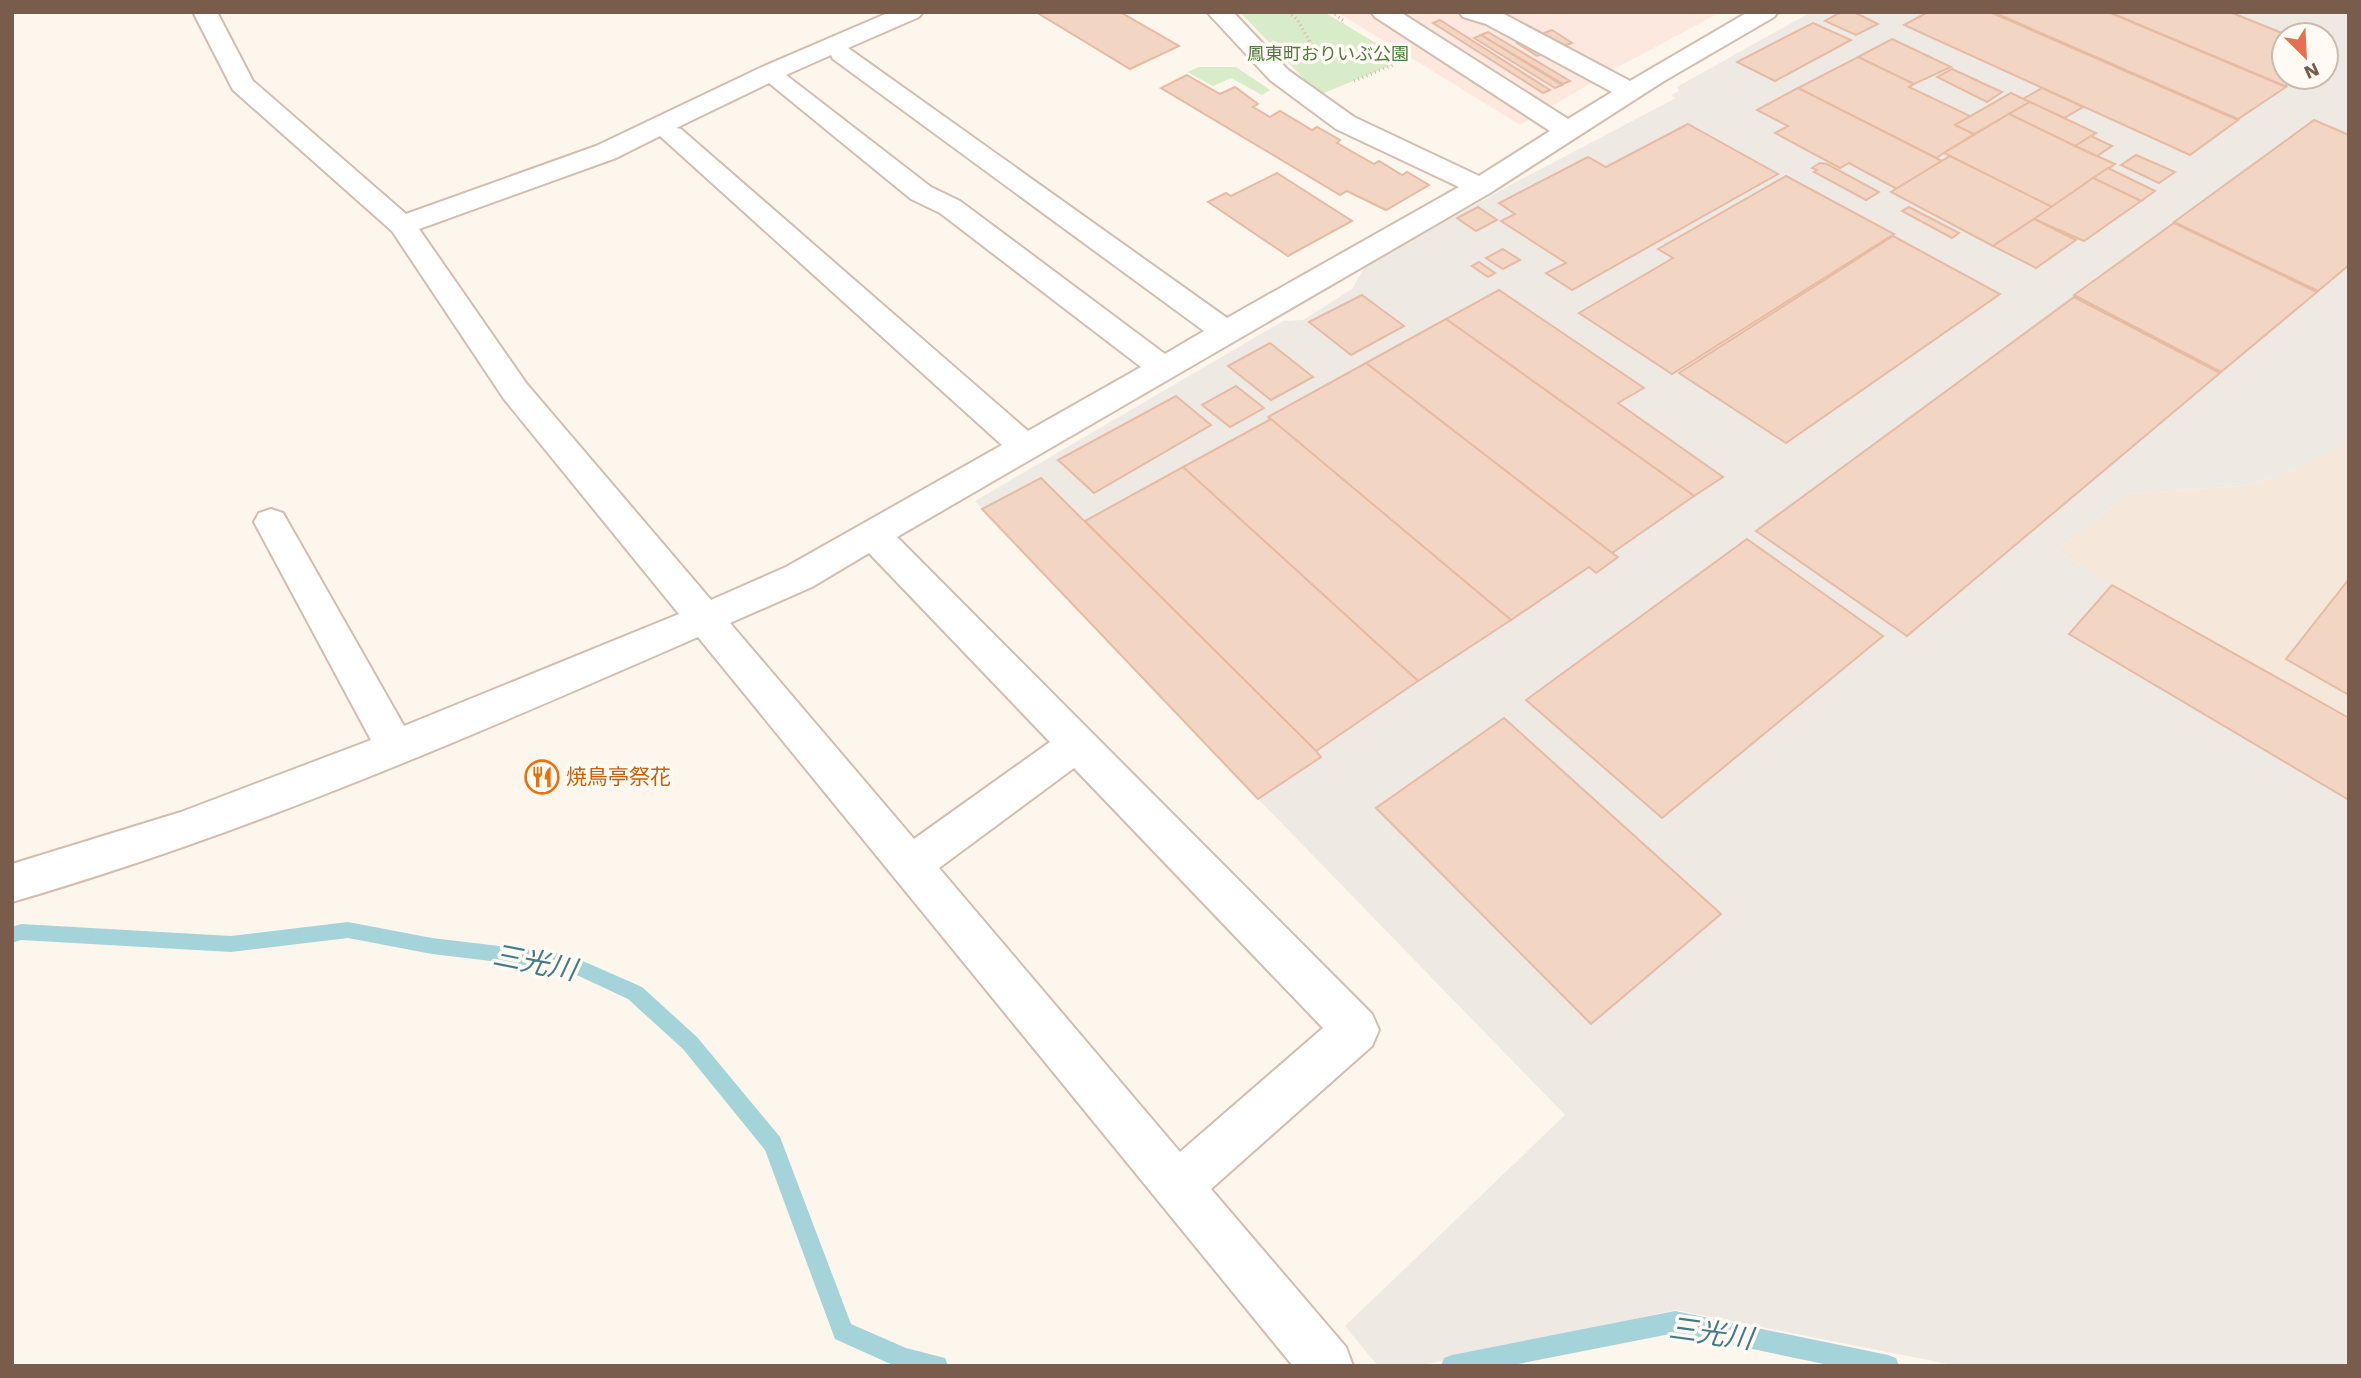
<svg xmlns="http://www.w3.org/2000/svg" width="2361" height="1378" font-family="'Work Sans','Noto Sans JP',sans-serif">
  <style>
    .residential { fill: #f5e8da }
    .commercial { fill: #fde8e0 }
    .industrial { fill: #efe9e4; fill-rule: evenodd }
    .green { fill: #d8ecc9 }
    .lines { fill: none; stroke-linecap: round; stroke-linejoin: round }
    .stream { fill: #a5d3da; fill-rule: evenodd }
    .building { fill: #f3d5c3; stroke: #e6bba3; stroke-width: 2 }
    .minor-casing { stroke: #d1beb0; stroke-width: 4 }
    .path { stroke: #d9b8a5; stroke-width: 3.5; stroke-dasharray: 1 3.5; stroke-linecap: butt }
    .minor { fill: #fff; fill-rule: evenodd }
    .labels { text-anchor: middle; stroke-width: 7; stroke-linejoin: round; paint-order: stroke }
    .far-park-label { font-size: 18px; fill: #537a41; stroke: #fffaf3 }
    .food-label { font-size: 21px; fill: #c56008; stroke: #fffaf3; text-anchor: start }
    .near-water-label { font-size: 28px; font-style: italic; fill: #437c86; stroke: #fffaf3 }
  </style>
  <rect width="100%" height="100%" fill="#fdf6ec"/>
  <path class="residential" d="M2349 444V718L2112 585 2057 550 2128 494 2241 486 2282 476Z"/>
  <path class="commercial" d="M1337 12H1721L1618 67 1520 125Z"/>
  <path class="industrial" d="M1811 12H2349V444L2282 476 2241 486 2128 494 2057 550 2112 585 2349 718V1366H1958L1676 1310 1418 1366H1378L1345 1326 1565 1115 1258 799 975 501 1283 321 1303 320 1352 289 1365 266 1514 183 1676 98 1671 95 1679 91 1677 87ZM2284 35H2326V77H2284Z"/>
  <g class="green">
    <path d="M1240 12H1324L1404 60 1324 93 1307 82Z"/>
    <path d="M1199 67H1236L1270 90 1262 95 1231 78 1213 86 1187 72Z"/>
  </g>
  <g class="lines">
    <g class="stream">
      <path d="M348 922 432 938 567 954 642 987 697 1037 780 1137 851 1324 906 1348 945 1358 948 1366H895L835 1339 765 1150 683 1049 628 999 566 970 432 954 348 938 231 952 21 940 12 943V927L21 924 231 936Z"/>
      <path d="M1675 1311 1888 1355 1896 1358 1899 1366H1834L1675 1333 1508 1366H1441L1444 1358 1452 1355Z"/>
    </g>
  </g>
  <g class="building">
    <path d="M1036 12H1120L1179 46 1130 69Z"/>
    <path d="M1841 12H1854L1878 24 1856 35 1825 21Z"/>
    <path d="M1928 12H1990L2238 120 2190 155 1904 25Z"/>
    <path d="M1993 12H2108L2286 87 2238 119Z"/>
    <path d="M2109 12H2230L2287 35H2284V77H2298L2285 86Z"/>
    <path d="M1440 20 1550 90 1543 93 1433 23Z"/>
    <path d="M1813 23 1851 40 1775 81 1737 62Z"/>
    <path d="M1552 30 1572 43 1537 56 1517 43Z"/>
    <path d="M1488 32 1570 81 1563 84 1481 35Z"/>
    <path d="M1481 35 1562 85 1555 88 1474 38Z"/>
    <path d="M1892 39 1951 67 1914 84 1858 57Z"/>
    <path d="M1858 57 1914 84 1909 87 1970 116 1955 125 1974 134 1936 158 1798 88Z"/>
    <path d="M1952 69 2002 92 1987 102 1937 77Z"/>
    <path d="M1187 75 1220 94 1235 87 1258 104 1253 107 1270 117 1280 111 1312 130 1317 127 1340 140 1337 143 1374 164 1379 161 1402 175 1407 172 1429 185 1386 210 1347 191 1340 195 1161 88Z"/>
    <path d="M1798 88 1936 158 1942 161 1897 189 1849 163 1840 168 1775 133 1788 126 1757 110Z"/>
    <path d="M2042 88 2083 107 2064 118 2023 99Z"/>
    <path d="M2011 93 2030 102 1974 134 1955 125Z"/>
    <path d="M2030 102 2064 118 2096 133 2075 146 2009 114Z"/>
    <path d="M2009 114 2075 146 2115 164 2052 207 1944 153Z"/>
    <path d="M2314 120 2349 135V265L2318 291 2174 222Z"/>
    <path d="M1688 124 1778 174 1572 290 1546 273 1566 263 1501 221 1515 214 1499 203 1588 157 1606 167Z"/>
    <path d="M2091 136 2112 146 2097 156 2075 146Z"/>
    <path d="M2136 155 2175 172 2159 183 2121 165Z"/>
    <path d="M1950 156 2052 207 1993 246 1891 192Z"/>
    <path d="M1820 163 1827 164 1879 192 1866 200 1814 172 1817 170 1812 168Z"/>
    <path d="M2108 168 2155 191 2141 201 2093 178Z"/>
    <path d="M1277 173 1352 221 1288 256 1208 202 1226 193 1231 196Z"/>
    <path d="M1786 176 1894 234 1672 374 1579 313 1673 258 1658 249Z"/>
    <path d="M2093 178 2141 201 2084 241 2034 219Z"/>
    <path d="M1478 207 1497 220 1476 231 1457 218Z"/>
    <path d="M1909 207 1959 233 1952 238 1902 211Z"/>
    <path d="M2034 219 2076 240 2036 268 1993 246Z"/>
    <path d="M2174 223 2317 292 2221 372 2074 295Z"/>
    <path d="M1893 236 2000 294 1786 443 1679 373Z"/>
    <path d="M1503 249 1520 260 1503 269 1486 258Z"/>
    <path d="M1479 262 1495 273 1488 277 1472 266Z"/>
    <path d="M1499 290 1644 388 1618 403 1723 477 1694 496 1446 319Z"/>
    <path d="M1362 295 1404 326 1351 355 1309 322Z"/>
    <path d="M2074 297 2220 373 1907 636 1756 531Z"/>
    <path d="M1446 319 1694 496 1612 553 1366 363Z"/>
    <path d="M1270 343 1313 377 1271 400 1228 366Z"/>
    <path d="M1366 363 1612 553 1618 557 1596 573 1589 567 1511 620 1268 417Z"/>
    <path d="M1236 386 1264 408 1230 427 1202 405Z"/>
    <path d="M1176 396 1211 425 1094 493 1058 460Z"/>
    <path d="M1271 419 1511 620 1418 681 1183 467Z"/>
    <path d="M1183 467 1418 681 1316 751 1085 521Z"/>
    <path d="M1041 478 1316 751 1321 757 1258 799 982 509Z"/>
    <path d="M1747 539 1883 636 1662 818 1526 700Z"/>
    <path d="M2349 579V695L2286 659Z"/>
    <path d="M2112 585 2349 718V800L2069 634Z"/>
    <path d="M1504 718 1721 914 1591 1024 1376 808Z"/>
  </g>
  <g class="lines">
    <defs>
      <path id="minor" d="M193 12H217L253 81 406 214 596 146 762 67 890 12H923L919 17 848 48 1227 318 1459 187 1336 129 1270 80 1207 12H1233L1288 70 1354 117 1479 176 1550 131 1375 17 1371 12H1400L1568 119 1612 92 1486 24 1463 17 1459 12 1504 14 1630 81 1748 12H1778L1774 17 1664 81 1490 193 897 537 1372 1014 1379 1030 1372 1046 1211 1189 1346 1347 1353 1366H1293L698 637C474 735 247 834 12 902V864L181 812 371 740 254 522 259 513 271 509 283 513 404 726 679 614 504 399 392 231 233 90ZM831 55 833 59 1204 331 1165 354 960 201 931 187 786 75ZM769 83 911 199 940 213 1141 367 1028 431 681 129 676 128ZM660 136 1002 445 786 567 711 600 526 383 419 229 616 158ZM869 553 1050 742 914 839 730 623 812 587ZM1074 768 1323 1028 1180 1152 939 868Z"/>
    </defs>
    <use href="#minor" class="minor-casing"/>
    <g class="path">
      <path d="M1288 12 1297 19 1315 51"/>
      <path d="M1331 12 1344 21"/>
      <path d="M1354 81 1395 64"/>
    </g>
    <use href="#minor" class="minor"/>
  </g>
  <defs>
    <symbol id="restaurant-ring" viewBox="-11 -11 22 22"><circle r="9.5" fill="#fffaf3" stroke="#e8710a" stroke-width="1.5"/><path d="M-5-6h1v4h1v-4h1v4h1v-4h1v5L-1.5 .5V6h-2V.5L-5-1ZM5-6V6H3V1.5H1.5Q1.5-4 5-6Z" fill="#e8710a"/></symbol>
  </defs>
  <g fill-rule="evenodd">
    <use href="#restaurant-ring" x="523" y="758" width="38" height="38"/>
  </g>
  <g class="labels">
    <g class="far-park-label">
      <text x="1328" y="60">鳳東町おりいぶ公園</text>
    </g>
    <g class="food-label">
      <text x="566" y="784">焼鳥亭祭花</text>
    </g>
    <g class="near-water-label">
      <text transform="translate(535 962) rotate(11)" y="10">三光川</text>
      <text transform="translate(1711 1333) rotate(8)" y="10">三光川</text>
    </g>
  </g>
  <rect width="2361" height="1378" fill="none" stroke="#7a5c4d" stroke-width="28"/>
  <g transform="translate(2305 56) rotate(156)"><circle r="33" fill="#fffaf3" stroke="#cabbb1" stroke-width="2"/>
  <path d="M0-5L12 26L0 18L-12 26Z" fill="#e76f51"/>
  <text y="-10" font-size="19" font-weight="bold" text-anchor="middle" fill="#7a5c4d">N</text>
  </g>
</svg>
